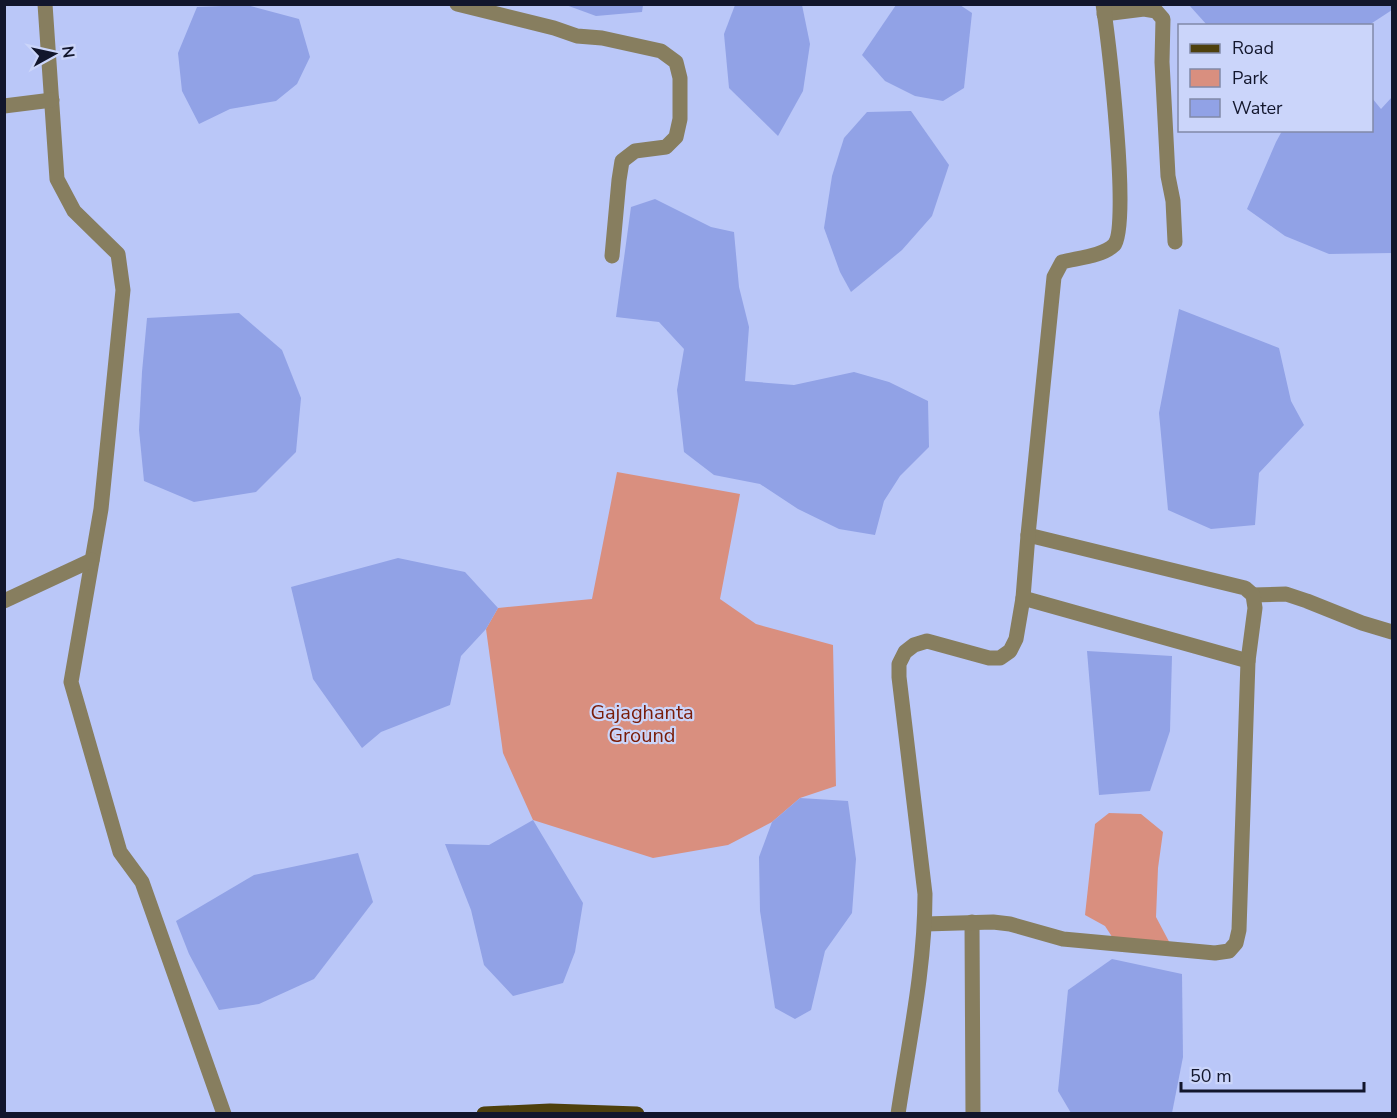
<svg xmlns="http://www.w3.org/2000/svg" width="1397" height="1118" font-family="'Nunito Sans',sans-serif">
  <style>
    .green { fill: #d98f7f }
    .water { fill: #91a2e6 }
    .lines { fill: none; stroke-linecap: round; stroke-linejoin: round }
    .street { stroke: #877e5f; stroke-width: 15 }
    .primary { stroke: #4e400d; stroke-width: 15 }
    .labels { text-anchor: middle; stroke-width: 4.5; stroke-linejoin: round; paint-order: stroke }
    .park-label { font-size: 20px; fill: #791c08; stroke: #cbd5fa }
  </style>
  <rect width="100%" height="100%" fill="#bac7f8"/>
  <g class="green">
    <path d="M617 472 740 494 720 599 756 624 833 645 836 786 800 798 772 822 728 845 653 858 533 820 503 753 486 629 498 608 592 599Z"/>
    <path d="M1109 813 1141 814 1163 832 1158 868 1156 917 1174 951 1120 949 1105 926 1085 915 1095 824Z"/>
  </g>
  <g class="water">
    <path d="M1392 4V10L1369 25H1207L1189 5Z"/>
    <path d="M247 5 299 19 310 57 297 84 276 101 230 109 199 124 182 91 178 53 197 7Z"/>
    <path d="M566 5 643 4V5L642 12 596 16Z"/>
    <path d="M735 5H802L810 44 803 91 778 136 729 88 724 34Z"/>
    <path d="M896 5H960L972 13 964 88 943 101 915 96 885 81 862 55Z"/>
    <path d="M1392 97V253L1329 254 1285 236 1247 209 1276 142 1282 131 1372 130V98L1381 109Z"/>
    <path d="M911 111 949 165 932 216 902 250 851 292 840 272 824 228 832 176 844 138 867 112Z"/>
    <path d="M655 199 711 227 734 232 739 287 749 327 745 381 794 385 854 372 889 382 928 401 929 447 900 476 884 501 875 535 839 529 798 509 760 484 714 475 684 452 677 390 684 349 659 322 616 317 631 207Z"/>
    <path d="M1179 309 1279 348 1291 401 1304 425 1259 473 1255 525 1211 529 1168 510 1159 413Z"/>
    <path d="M239 313 282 350 301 398 296 452 256 492 194 502 144 481 139 430 142 372 147 318Z"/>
    <path d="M398 558 465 572 498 608 486 629 461 656 450 705 381 732 362 748 313 679 291 587Z"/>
    <path d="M1087 651 1172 656 1170 731 1150 791 1099 795Z"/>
    <path d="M800 798 848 801 856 859 852 913 825 951 811 1010 795 1019 775 1008 760 911 759 857 772 822Z"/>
    <path d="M533 820 583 903 575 952 563 983 513 996 484 965 471 910 445 844 489 845Z"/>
    <path d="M358 853 373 902 314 979 259 1004 219 1010 189 954 176 921 254 875Z"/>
    <path d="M1112 959 1182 974 1183 1057 1172 1113H1071L1058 1091 1068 990Z"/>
  </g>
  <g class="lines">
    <g class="street">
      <path d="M45 4 57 179 74 211 118 254 123 290 101 509 71 682 120 852 142 882 224 1114"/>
      <path d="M457 4 554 28 577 36 602 38 661 51 676 62 680 78V119L676 137 666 147 635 151 622 161 619 180 612 256"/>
      <path d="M1104 14 1144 9 1156 11 1163 19 1162 62 1168 176 1173 201 1175 242"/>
      <path d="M4 106 52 100"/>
      <path d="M1253 595 1286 594 1307 601 1362 623 1392 632"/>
      <path d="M1023 598 1248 661"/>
      <path d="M4 601 92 560"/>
      <path d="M972 922 973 1114"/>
      <path d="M925 924 993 922 1010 924 1063 939 1215 953 1229 951 1236 943 1239 930 1248 661 1255 608 1253 595 1245 588 1028 535"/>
      <path d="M898 1114C909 1041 925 968 925 894L899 677V664L905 652 914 645 927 641 989 658H1000L1010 651 1016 639 1023 598 1028 535 1054 277 1062 262C1077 258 1103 256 1114 245 1131 227 1108 38 1103 4"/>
    </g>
    <path class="primary" d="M484 1114 550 1111 637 1114"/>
  </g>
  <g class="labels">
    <g class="park-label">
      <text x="642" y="719">Gajaghanta<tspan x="642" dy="23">Ground</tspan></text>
    </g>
  </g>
  <rect width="1397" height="1118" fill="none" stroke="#12162c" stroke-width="12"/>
  <rect x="1178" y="24" width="195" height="108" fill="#cbd5fa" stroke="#8189a8" stroke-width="1.5"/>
  <rect x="1190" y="44" width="30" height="9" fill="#4e400d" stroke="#8189a8" stroke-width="1.5"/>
  <text x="1232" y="54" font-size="18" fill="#12162c">Road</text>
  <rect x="1190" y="69" width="30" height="18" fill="#d98f7f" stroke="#8189a8" stroke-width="1.5"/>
  <text x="1232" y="84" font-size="18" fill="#12162c">Park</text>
  <rect x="1190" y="99" width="30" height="18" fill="#91a2e6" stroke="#8189a8" stroke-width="1.5"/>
  <text x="1232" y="114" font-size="18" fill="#12162c">Water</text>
  <g transform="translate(54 54) rotate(82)" stroke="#cbd5fa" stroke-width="4.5" paint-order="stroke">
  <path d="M0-4.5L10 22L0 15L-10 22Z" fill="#12162c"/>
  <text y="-9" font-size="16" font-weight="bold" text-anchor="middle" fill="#12162c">N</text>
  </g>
  <path d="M1181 1082v9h183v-9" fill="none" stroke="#12162c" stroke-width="3"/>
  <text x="1190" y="1082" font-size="18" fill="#12162c" stroke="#cbd5fa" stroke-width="4.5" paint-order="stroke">50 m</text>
</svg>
